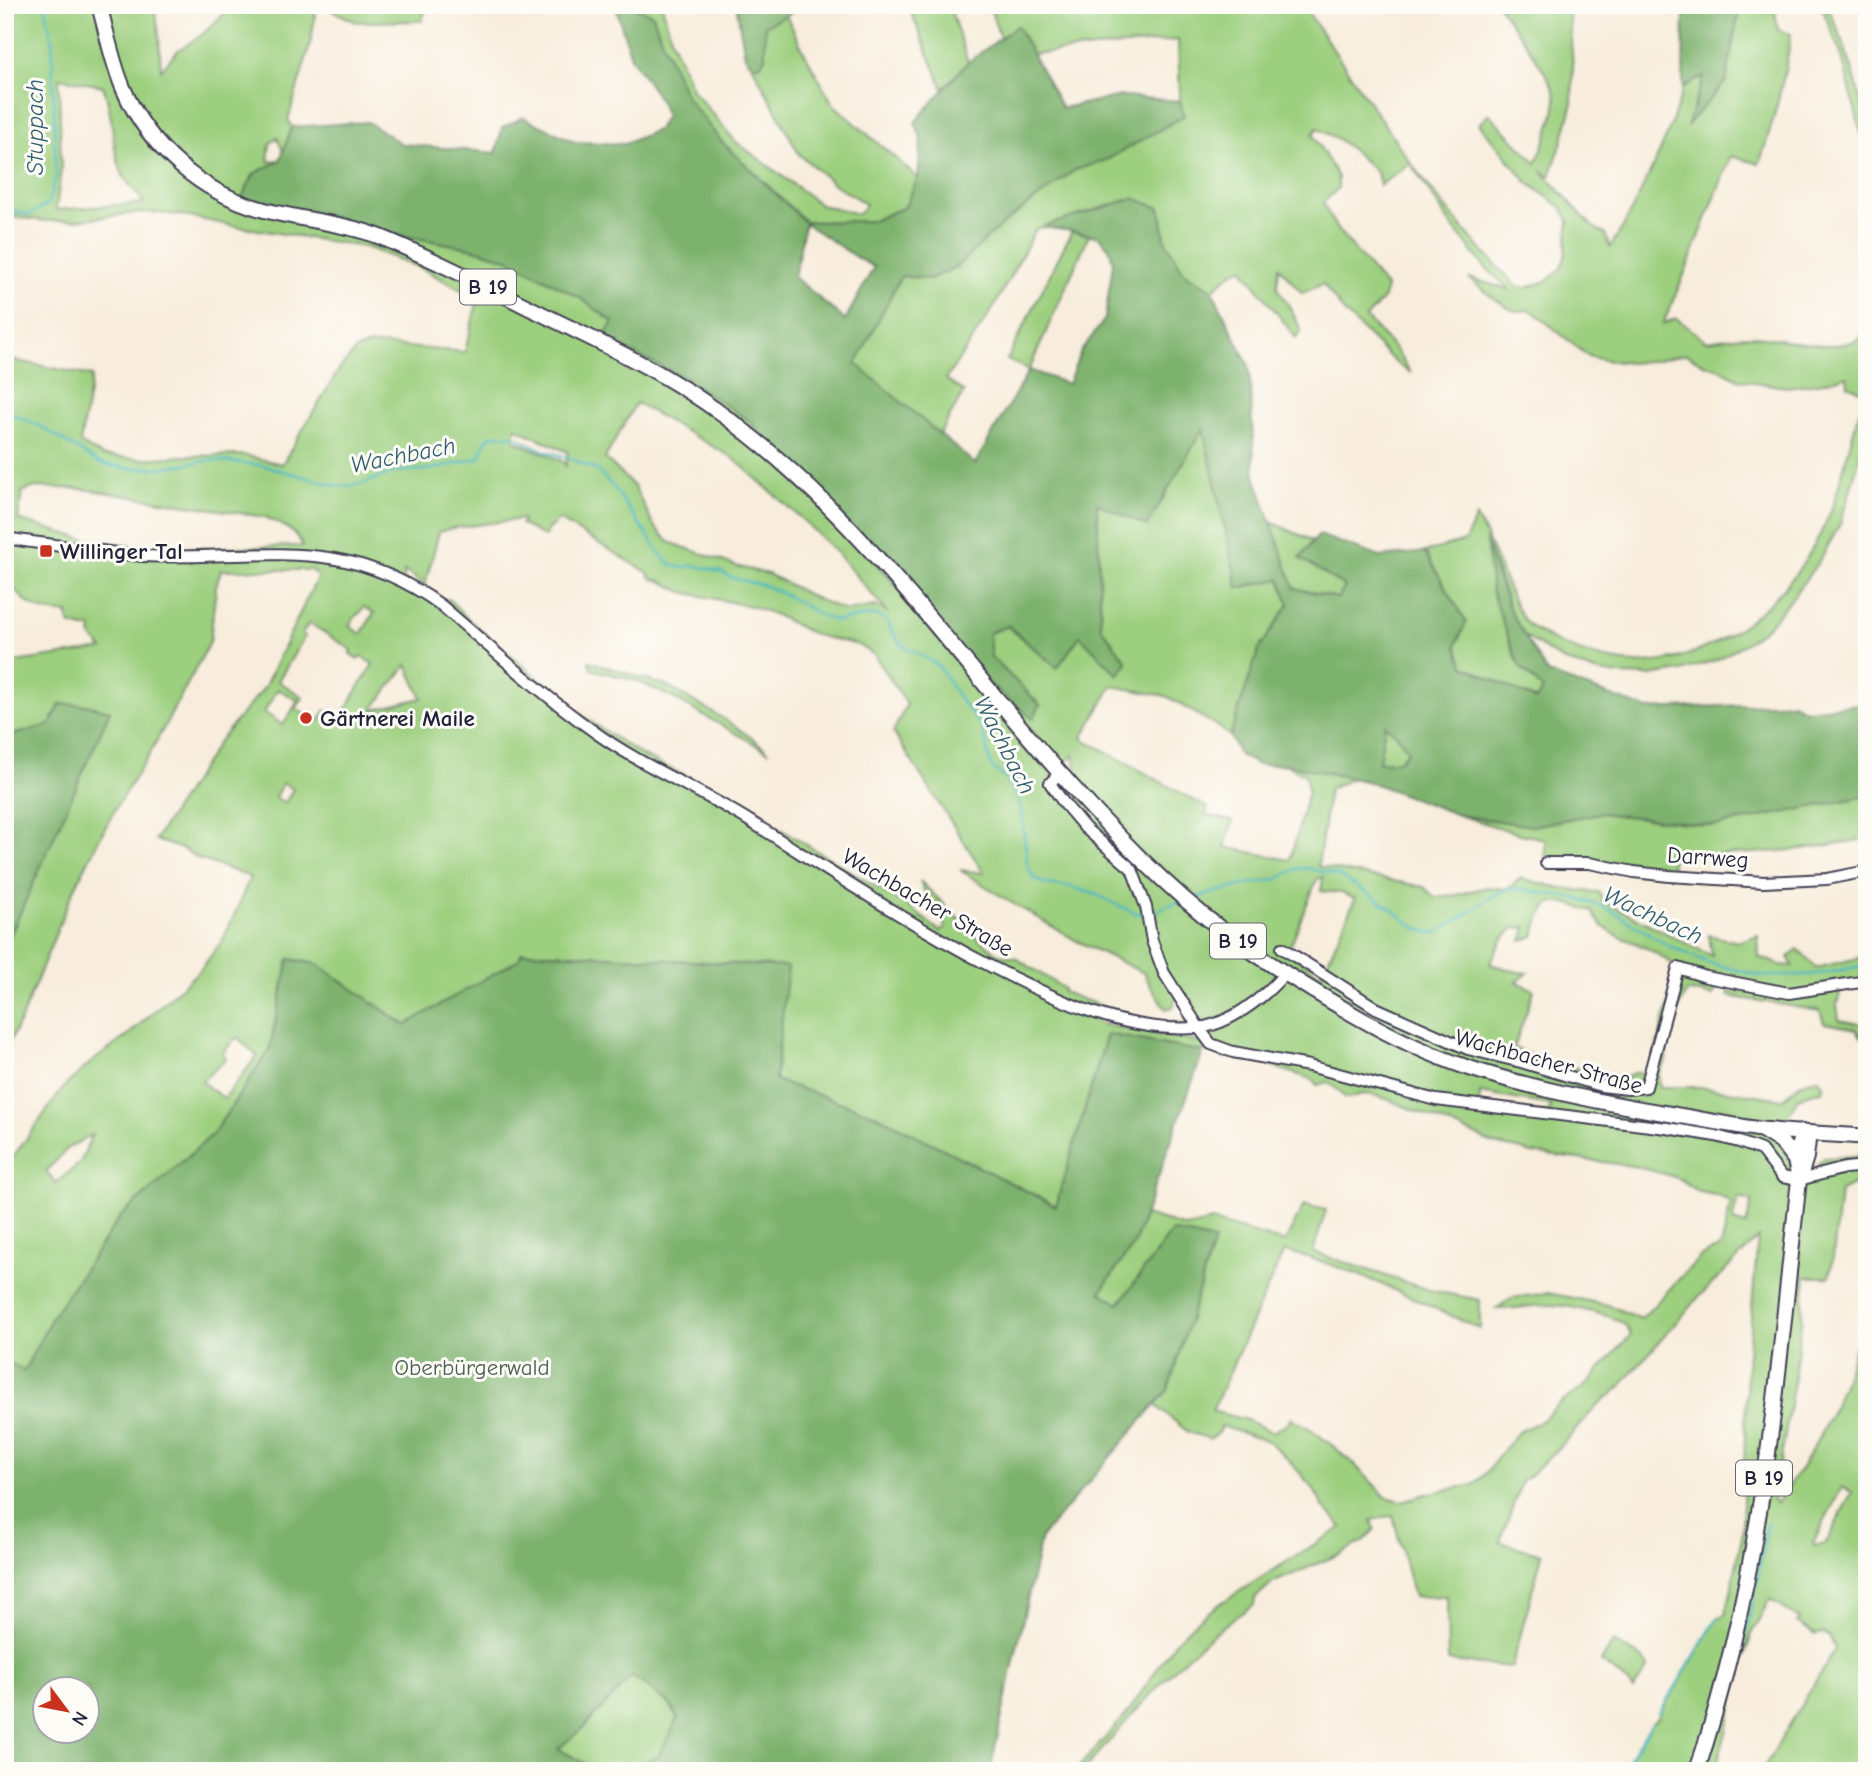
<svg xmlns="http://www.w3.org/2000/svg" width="1872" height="1776" font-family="'Comic Neue',sans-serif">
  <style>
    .green { fill: #9ccf7e; stroke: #5f785c; stroke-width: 2; fill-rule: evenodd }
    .forest { fill: #7db26d; stroke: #506a54; stroke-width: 2; fill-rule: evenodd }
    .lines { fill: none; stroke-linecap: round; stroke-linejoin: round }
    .stream { stroke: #47b6c0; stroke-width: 2.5 }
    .minor-casing { stroke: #424053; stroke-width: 14 }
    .major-casing { stroke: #424053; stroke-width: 18 }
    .minor { stroke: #fff; stroke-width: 10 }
    .major { stroke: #fff; stroke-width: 14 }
    .poi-dot { fill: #c8321e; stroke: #fdfcf7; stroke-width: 2.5 }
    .labels { text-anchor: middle; stroke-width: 6; stroke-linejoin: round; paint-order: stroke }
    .shield { fill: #fdfcf7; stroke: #646373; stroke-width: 2 }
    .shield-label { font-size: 21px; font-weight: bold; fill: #22223b }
    .poi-label { font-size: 23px; font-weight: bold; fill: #22223b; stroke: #fdfcf7; text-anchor: start }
    .street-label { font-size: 23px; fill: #22223b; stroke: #fdfcf7 }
    .park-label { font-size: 23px; fill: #4d5f52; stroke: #fdfcf7 }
    .water-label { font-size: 24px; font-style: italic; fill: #315d70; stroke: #fdfcf7 }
  </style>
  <rect width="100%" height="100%" fill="#fdfcf7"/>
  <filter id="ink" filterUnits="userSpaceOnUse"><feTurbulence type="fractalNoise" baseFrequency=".0143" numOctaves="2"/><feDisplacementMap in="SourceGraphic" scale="14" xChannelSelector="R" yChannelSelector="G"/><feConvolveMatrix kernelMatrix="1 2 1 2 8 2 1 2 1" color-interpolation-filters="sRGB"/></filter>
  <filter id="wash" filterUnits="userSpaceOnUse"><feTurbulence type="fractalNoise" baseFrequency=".00686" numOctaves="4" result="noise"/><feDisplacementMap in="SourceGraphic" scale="28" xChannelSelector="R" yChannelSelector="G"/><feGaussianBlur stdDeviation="1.57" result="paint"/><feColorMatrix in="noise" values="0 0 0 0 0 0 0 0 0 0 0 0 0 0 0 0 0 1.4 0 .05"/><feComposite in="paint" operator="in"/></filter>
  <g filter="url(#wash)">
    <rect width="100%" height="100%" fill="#f8eddc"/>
    <g class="green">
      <path d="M5 5H152C161 26 159 48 161 70L177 51 203 34 233 5H317L310 45 288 120 292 127 283 152 277 137 270 144 268 161 280 160 254 174 240 201 361 228 471 248 508 259 579 297 613 322 603 339 681 376 750 421 790 469 1032 718 1040 705 991 657 988 633 1007 626 1057 668 1080 635 1118 675 1126 662 1101 627 1097 502 1204 428 1238 588 1280 579 1289 605 1259 649 1230 736 1215 725 1166 696 1112 686 1082 738 1208 808 1205 815 1233 821 1225 847 1290 860 1308 792 1306 776 1285 764 1353 778 1329 789 1318 866 1424 887 1434 897 1456 895 1487 887 1507 889 1521 878C1547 886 1571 891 1599 892L1603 901 1712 956 1709 935 1738 942 1758 935 1759 957 1780 965 1793 966 1788 957 1798 949 1816 968 1867 956V981L1842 985 1837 1005 1839 1020 1867 1025V1033L1861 1037 1857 1029 1824 1023 1820 1011 1728 996 1730 991 1782 993 1723 980 1712 996 1700 993 1687 992 1682 1001 1666 1043V1061L1658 1074 1660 1087H1699L1784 1099 1799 1084 1818 1078 1824 1086 1822 1091 1811 1093 1798 1098 1789 1114 1763 1127 1781 1142 1799 1180 1824 1173 1818 1164 1824 1158 1867 1155V1189L1855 1184 1840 1191 1833 1258 1829 1277H1806C1799 1352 1788 1427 1773 1500L1776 1503C1786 1492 1793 1480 1801 1468 1835 1415 1857 1354 1867 1292L1866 1771H1762L1835 1649 1830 1637 1822 1633 1816 1635 1797 1622 1799 1619 1770 1599 1753 1630 1740 1671 1729 1722 1715 1771H1621L1653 1722 1657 1719 1718 1617 1725 1615 1728 1605 1742 1537 1747 1365 1758 1238 1694 1302 1619 1388 1594 1409 1560 1447 1528 1477 1522 1481 1500 1542 1542 1554 1512 1667 1448 1661 1447 1596 1414 1597 1393 1516 1372 1520 1375 1529 1364 1541 1340 1554 1272 1583 1255 1598 1254 1605C1185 1647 1136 1712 1083 1771H1075L1126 1715 1176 1641 1196 1621 1221 1603 1342 1527 1324 1508 1313 1488 1286 1457 1268 1441 1221 1426 1218 1433 1210 1439 1188 1432 1155 1405 1168 1390 1214 1241 1172 1232 1119 1304 1100 1292 1134 1244 1145 1215 1186 1227 1212 1221 1285 1242 1304 1205 1326 1210 1313 1252 1429 1290 1480 1300V1329C1416 1300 1352 1267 1284 1251L1212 1411 1247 1420 1272 1432 1288 1423 1291 1418 1311 1429 1333 1446 1352 1462 1386 1497 1402 1501 1434 1492 1473 1485 1484 1475 1518 1432 1543 1420 1562 1401 1583 1388 1631 1335C1629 1332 1627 1327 1625 1325 1614 1315 1566 1305 1551 1305 1533 1305 1515 1309 1496 1309L1511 1298 1548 1293 1608 1305 1641 1319 1701 1256 1721 1247 1731 1202 1719 1196 1696 1191 1682 1180 1665 1174 1633 1166 1531 1153C1515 1145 1493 1149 1480 1137L1389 1100C1380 1097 1373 1094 1364 1094 1357 1095 1352 1098 1345 1098L1341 1092 1327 1082 1317 1085 1312 1079 1262 1063 1247 1061 1218 1053 1211 1044 1203 1052 1107 1034 1056 1206 874 1114 774 1080 788 967 572 954 522 952 520 959 405 1025 317 964 289 959 269 1051 212 1135 120 1217 52 1317 24 1372 5 1360V1168L64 1087 89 1064 128 1035 200 970 222 941 237 909 250 877 197 858 185 850 155 840 219 741 264 688 318 576 310 570H221L216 586 210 642 148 757 118 804 98 841 71 896 21 1019 5 1051V943L105 715 95 707 86 705 50 725 12 735 5 743V661L15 662 103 649 91 636 92 628H83L69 624 68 613C36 615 21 601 5 575V252C14 286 11 324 8 359L92 376 80 443 103 456 141 459 183 456 243 455 282 464 340 368 357 349 369 345H384L465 352 478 299 421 268 365 247 234 226 180 215 145 212 78 220 47 221 5 216ZM59 78 103 86C115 115 110 149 124 177 129 186 139 195 144 203L56 210 61 170ZM636 403 733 458 804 521 835 551 888 613 876 606 846 611 817 599 768 574 739 567 669 542 654 526 634 486 605 458ZM516 428 568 452 566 457V466L562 461 515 441 514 436ZM35 487 83 489 265 517C282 525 294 529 303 546L159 549 91 541 18 520 22 492ZM523 519 521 524 545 537 547 530 559 520 647 572 652 579 659 580 682 592 750 606 774 614 811 633 823 637 859 645 874 655 907 704 893 732 984 873 960 870 1007 900 1077 941 1144 973 1152 989 1166 1009 1173 1007 1177 995 1195 1024 1145 1020 1109 1009 1063 992V988L1016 958 998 954 976 936 920 881C926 898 934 913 946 927L940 931 909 907 720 792 643 756 600 728 575 710 468 619 450 600 447 599V609L404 582V571L425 585 439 532 452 528ZM364 607 374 613 361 634 349 626 357 614H359ZM309 623 352 650 350 654 358 659 361 656 373 664 340 719 326 710 318 722 296 709 303 697 278 681 305 636 302 634ZM407 665 422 698 373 710V709ZM982 679 1060 761 1064 763 1074 755 1076 768 1071 773 1090 804 1061 783H1050L1051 772ZM278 689 298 701 283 725 264 712ZM283 783 293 789 285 803 275 797ZM1323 877 1321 891 1342 893 1355 899 1322 974 1288 952 1317 879ZM1550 903H1566L1592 911C1604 937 1627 937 1650 950 1660 955 1669 962 1678 968L1650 1072 1634 1073 1624 1078 1546 1061 1514 1048 1534 990 1517 982 1528 973 1518 972 1490 964 1502 940 1514 928 1526 927 1522 941 1534 936 1541 916ZM1083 1011 1198 1028 1209 1044 1101 1024ZM237 1037 257 1056 224 1098 209 1088 202 1081 226 1059 223 1052ZM1480 1093 1550 1105 1549 1113 1479 1105ZM92 1135 80 1163 56 1183 46 1171 69 1147ZM1738 1198 1752 1201 1746 1225 1733 1221ZM1842 1487 1852 1492 1826 1543 1814 1546 1813 1543Z"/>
      <path d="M321 5H427L422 21 356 22Z"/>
      <path d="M630 5H662L672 41 692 89 735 141 821 205 858 214 866 204 835 185 799 154 752 65H760L765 57V26L786 15 804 52 833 104 918 178 905 207 872 221 806 222 722 142 687 98 661 39 653 15Z"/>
      <path d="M908 5H949L968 62 943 89Z"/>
      <path d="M989 5H1299L1309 14 1410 162 1445 207 1484 253 1518 287 1527 288 1546 281 1560 270 1565 257 1569 220 1561 207 1528 183 1479 124 1489 114 1536 163C1543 147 1555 117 1556 99 1556 81 1510 23 1498 5H1568L1573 66 1572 106 1563 139 1550 176 1541 170 1592 226 1605 234 1610 247C1624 228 1634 206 1644 185 1660 153 1674 122 1683 87L1705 75 1688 124 1726 81 1740 5H1774L1778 30 1791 34C1785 78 1774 121 1759 164L1731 156 1686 270 1663 324 1676 318 1706 341C1721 339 1735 336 1749 336 1779 335 1852 361 1867 329V434L1840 524 1821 558 1793 597 1767 627 1746 643 1716 660 1681 671 1650 676 1619 675 1593 671 1562 660 1525 636 1512 615 1487 544 1492 593 1512 648 1520 667 1543 689 1536 700 1464 666 1456 645 1466 622 1425 552 1465 541 1476 517C1489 538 1499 567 1509 590 1513 601 1518 613 1526 622 1544 641 1592 657 1617 661 1682 673 1748 631 1788 583 1805 564 1819 538 1829 515 1835 501 1839 485 1843 470 1850 444 1857 419 1865 393L1848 385 1847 376 1819 383 1786 387 1740 380 1720 369 1704 364 1686 354 1652 361 1630 363 1604 360 1588 356 1531 310 1514 311 1493 298 1469 278 1510 290 1483 265 1451 225 1410 163 1380 185 1377 173 1356 153 1338 139 1317 128 1313 135 1338 177V188L1323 203 1336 228 1386 287 1384 298 1366 318 1395 349 1411 373 1397 364 1344 312 1323 284 1302 293 1279 267 1277 288 1288 304 1301 330 1296 338 1242 268 1232 273 1212 290 1184 273 1165 240 1160 208 1133 198 1036 229 994 307 946 379 964 392 939 435 855 364 901 275 930 279 956 267 1004 223 1075 170 1106 160 1184 116 1180 101 1178 40 1032 54 1017 27 1000 38Z"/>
      <path d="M1821 5H1827C1849 52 1867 104 1867 157L1842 57Z"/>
      <path d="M1072 231 1089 235 1029 370 1007 360Z"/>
      <path d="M1271 522 1313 541 1300 558 1346 586 1338 599 1294 588Z"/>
      <path d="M589 661 667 686 724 719 755 740 769 752 669 696 637 681 591 669Z"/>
      <path d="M1385 724 1397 735 1408 751 1399 761 1379 762Z"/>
      <path d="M1867 796V838C1814 850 1759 854 1705 855L1700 853 1673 852 1671 871 1546 863 1545 839 1520 834 1458 815 1532 826 1600 813 1716 826Z"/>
      <path d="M1613 1642 1642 1658 1648 1667 1633 1690 1622 1677 1601 1662Z"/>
      <path d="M632 1676 670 1704 678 1719 657 1758 645 1761 640 1771H599L558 1749Z"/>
    </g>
    <g class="forest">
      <path d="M624 5H630L653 15 661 39 687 98 722 142 805 222 872 221 905 207 918 178 921 138 915 122 968 62 1017 26 1062 108 1121 96 1180 101 1184 116 1106 160 1075 170 1004 223 956 267 930 279 901 276 856 364 975 464 1029 370 1068 384 1081 351 1105 319 1113 263 1109 248 1099 237 1072 231 1042 227 1133 198 1160 208 1165 240 1184 273 1212 290 1249 366 1255 476 1294 588 1338 598 1345 587 1300 558 1319 535 1380 557 1425 552 1466 622 1456 645 1464 666 1536 700 1543 689 1520 667 1512 648 1492 593 1486 539 1497 577 1512 615 1547 673 1648 709 1793 703 1806 710 1867 703V796L1716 826 1600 813 1532 826 1458 815 1370 782 1285 764 1258 765 1239 755 1230 736 1259 649 1289 604 1280 579 1238 588 1203 429 1147 526 1097 503 1101 627 1127 662 1118 675 1080 636 1057 668 1008 626 989 633 991 657 1040 705 1033 719 975 672 790 469 750 421 681 376 603 339 613 322 579 297 508 259 471 248 361 228 240 201 254 174 280 160 292 127 368 122 402 144 496 153 502 128 523 117 575 142 624 144 657 130 666 116 659 99 631 57 617 11ZM805 223 857 258 874 267 845 320 794 277ZM1385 725 1397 735 1408 751 1399 761 1379 762Z"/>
      <path d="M736 5H806L765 26V57L760 65H752L745 56Z"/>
      <path d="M1684 5H1740L1726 81 1687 126 1704 77 1683 87Z"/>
      <path d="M60 704 86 705 110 711 5 947V743L12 735 50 725Z"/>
      <path d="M522 952 572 954 788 967 775 1080 874 1114 1056 1206 1107 1034 1203 1052 1134 1244 1100 1292 1119 1304 1172 1231 1214 1241 1168 1390 1041 1537 990 1771H640L645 1761 657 1758 678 1719 670 1704 632 1676 586 1725 558 1749 599 1771H5V1360L24 1371 52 1317 120 1217 212 1135 269 1051 289 959 317 964 405 1025 519 959ZM88 1688V1730H46V1688Z"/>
    </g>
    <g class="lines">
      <g class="stream">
        <path d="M5 208 29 215 48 204 56 176 52 40 45 5"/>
        <path d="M5 411 40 426 99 463 125 468H159L211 460 261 465 334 485 352 486 365 483 394 472 434 469 479 458 483 449 485 442 492 435 514 436 544 451 566 457 597 470 614 488 661 555 672 565 683 568 692 565 706 568 721 572 732 578 766 586 787 596 824 617 837 621 876 615 886 620 897 639 905 647 932 661 940 668 958 697 982 727 991 766 1006 779 1017 797 1021 809 1028 868 1035 879 1046 884 1072 887 1097 895 1132 912 1144 915"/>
        <path d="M1193 898 1248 884 1276 880 1296 869 1306 868 1338 875 1388 906 1413 926 1426 932 1436 933 1465 915 1493 896 1507 889H1520L1577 899 1601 906 1614 912 1669 946 1707 962 1744 972 1762 976H1792L1826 973 1867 965"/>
        <path d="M1151 914 1166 906 1180 902"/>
        <path d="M1725 1705C1745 1646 1758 1585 1767 1522"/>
        <path d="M1659 1714 1718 1617"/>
        <path d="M1621 1771 1653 1722"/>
      </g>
    </g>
  </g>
  <g filter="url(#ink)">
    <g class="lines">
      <defs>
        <g id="minor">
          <path d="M5 538C37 543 69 547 101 551 115 553 129 555 143 556 257 561 340 531 442 606 491 648 539 692 592 730 641 766 697 788 748 820 828 870 907 923 992 967 1055 999 1123 1033 1196 1028 1228 1026 1265 997 1284 974"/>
          <path d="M1060 773 1050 783 1063 802 1085 828 1132 869 1146 907 1152 941 1164 973 1199 1028 1211 1044 1233 1052 1309 1066 1436 1100 1667 1128 1716 1136 1739 1142 1761 1150 1782 1177 1799 1180 1845 1168 1867 1166"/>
          <path d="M1546 863H1589L1634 872 1669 876 1764 882 1827 879 1867 871"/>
          <path d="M1282 948 1376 1008 1468 1049 1521 1062 1601 1086 1628 1089 1646 1087 1678 968 1706 977 1789 993 1867 981"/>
        </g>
        <g id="major">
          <path d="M99 5C107 33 112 63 124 90 149 147 200 192 261 209 299 220 341 222 378 236 433 258 485 286 538 312 580 333 624 353 665 377 829 472 937 634 1060 773 1111 830 1165 887 1226 933 1268 964 1311 990 1356 1016 1391 1036 1428 1054 1466 1067 1530 1088 1604 1103 1670 1114 1699 1119 1728 1125 1757 1129 1793 1133 1830 1134 1867 1137"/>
          <path d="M1762 1130 1781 1142 1795 1160"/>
          <path d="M1798 1175 1795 1160 1802 1132"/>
          <path d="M1697 1771C1724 1688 1744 1604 1758 1518 1777 1406 1786 1293 1799 1180L1806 1157 1809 1133"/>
        </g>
      </defs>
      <use href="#minor" class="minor-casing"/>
      <use href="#major" class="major-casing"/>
      <use href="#minor" class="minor"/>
      <use href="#major" class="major"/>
    </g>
  </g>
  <g class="poi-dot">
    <rect x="39" y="544" width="14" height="14" rx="3.5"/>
    <circle cx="306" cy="718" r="7"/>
  </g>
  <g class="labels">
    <g class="shield">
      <rect x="460" y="269.5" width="56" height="35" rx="5"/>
      <rect x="1210" y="923.5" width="56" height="35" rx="5"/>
      <rect x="1736" y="1460.5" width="56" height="35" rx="5"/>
    </g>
    <g class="shield-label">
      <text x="488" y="294">B 19</text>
      <text x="1238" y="948">B 19</text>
      <text x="1764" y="1485">B 19</text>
    </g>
    <g class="poi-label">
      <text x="60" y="559">Willinger Tal</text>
      <text x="320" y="726">Gärtnerei Maile</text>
    </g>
    <g class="street-label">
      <text transform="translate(1708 857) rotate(4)" y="8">Darrweg</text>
      <text transform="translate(928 902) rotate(30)" y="8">Wachbacher Straße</text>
      <text transform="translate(1549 1061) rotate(15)" y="8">Wachbacher Straße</text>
    </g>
    <g class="park-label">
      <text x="472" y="1375">Oberbürgerwald</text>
    </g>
    <g class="water-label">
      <text transform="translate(35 127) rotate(-90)" y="8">Stuppach</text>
      <text transform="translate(403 455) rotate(-11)" y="8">Wachbach</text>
      <text transform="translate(1005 745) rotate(63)" y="8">Wachbach</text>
      <text transform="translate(1653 915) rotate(25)" y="8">Wachbach</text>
    </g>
  </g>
  <rect width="1872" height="1776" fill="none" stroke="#fdfcf7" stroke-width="28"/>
  <g transform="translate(66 1710) rotate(122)"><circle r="33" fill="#fdfcf7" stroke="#a5a5ac" stroke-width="2"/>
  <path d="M0-5L12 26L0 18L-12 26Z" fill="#c8321e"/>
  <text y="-10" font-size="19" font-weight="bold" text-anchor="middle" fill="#22223b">N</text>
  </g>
</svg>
